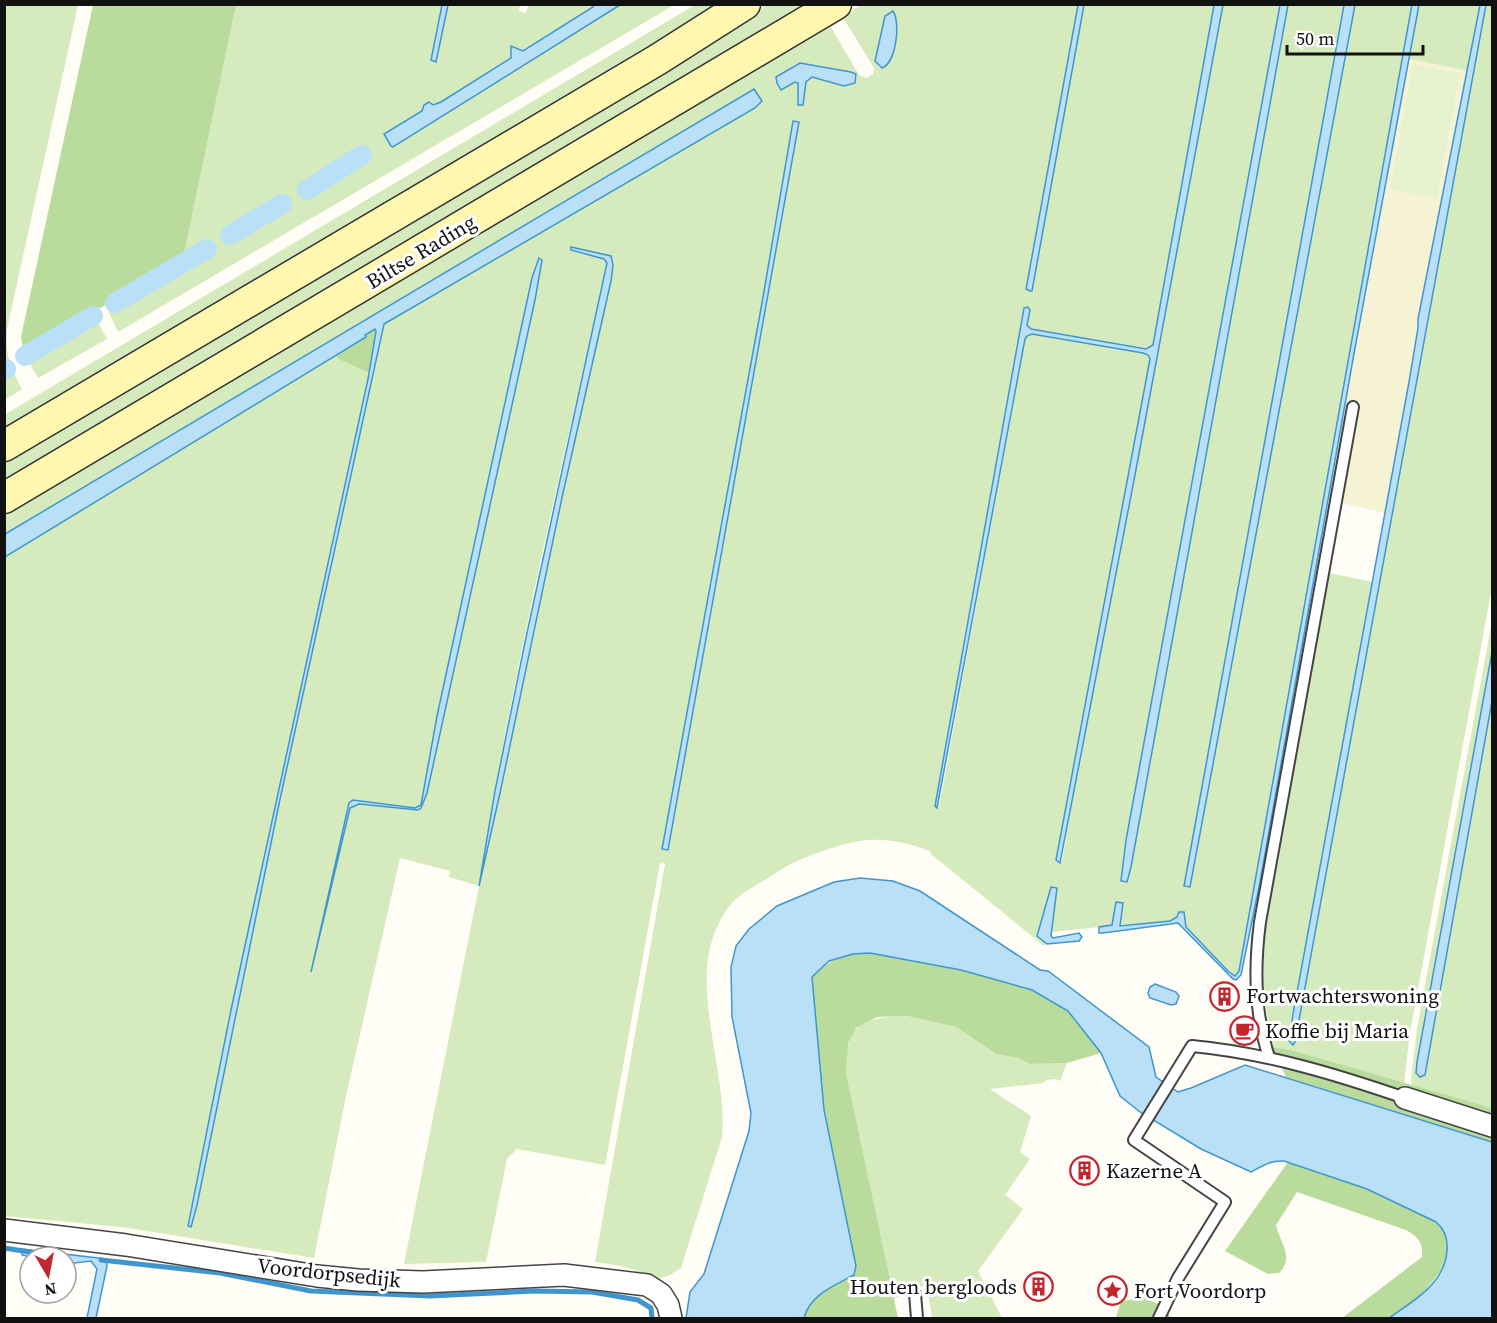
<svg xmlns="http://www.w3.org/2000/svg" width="1497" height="1323" font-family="'Source Serif 4',serif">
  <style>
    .farmland { fill: #f6f3d4 }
    .green { fill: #d5ebbd; fill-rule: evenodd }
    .forest { fill: #b9dc9c }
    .pitch { fill: #e6f2cf }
    .water { fill: #b9e0f7; stroke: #3f96cf; stroke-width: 1.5 }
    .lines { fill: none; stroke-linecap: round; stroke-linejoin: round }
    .stream { stroke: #3f96cf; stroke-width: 5 }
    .canal { stroke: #b9e0f7; stroke-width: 20 }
    .service-casing { stroke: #444; stroke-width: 14 }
    .minor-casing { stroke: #444; stroke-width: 24 }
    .secondary-casing { stroke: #333; stroke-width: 33 }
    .service { stroke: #fff; stroke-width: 10 }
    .minor { stroke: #fff; stroke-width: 21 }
    .secondary { stroke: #fff6b0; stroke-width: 30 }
    .labels { text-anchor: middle; stroke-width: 6; stroke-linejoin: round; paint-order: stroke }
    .street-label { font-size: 21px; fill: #111; stroke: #fff }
    .poi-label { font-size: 21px; fill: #111; stroke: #fff; text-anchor: start }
  </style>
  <rect width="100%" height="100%" fill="#fffdf5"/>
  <path class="farmland" d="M1409 59 1468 71 1418 319V327L1415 348 1385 513 1328 500Z"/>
  <g class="green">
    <path d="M917 4 919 6 927 4 1078 5 1026 289 1032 291 1084 5H1214L1153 345 1146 349 1031 329 1027 325 1026 307 1024 308 935 806 939 807 1025 339 1027 336 1032 334 1143 353 1148 355 1150 359 1057 862 1062 861 1080 756 1135 475 1223 5H1280L1126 840 1121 880 1127 882 1288 5H1344L1184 885 1190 887 1355 5H1412L1238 974 1233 976 1228 971 1186 927 1184 913 1170 921 1119 926 1123 903 1116 902 1112 925 1109 926 1051 932 1057 888 1051 887 1042 940 1046 944 1044 946 931 854 930 851C877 832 853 839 802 859 788 864 776 873 763 881 753 887 740 894 733 902 677 966 729 1063 722 1137L681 1268 670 1275 659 1279C638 1270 618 1264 595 1262L665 864 660 863 605 1165 517 1149 507 1159 486 1262 404 1264 479 886 449 877 450 871 400 858 346 1096 314 1258 122 1227 5 1216V557L336 355 338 359 369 373 231 1010 197 1205 279 804 384 324 532 236 753 89 5 534 4 512 861 5ZM885 16 897 19C895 34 898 61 881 68L875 61ZM844 19 874 68 873 74 866 78 859 75 831 27ZM822 66 851 72 812 77 807 80 797 102 799 83 795 82 781 90ZM793 122 799 123 668 850 662 849 762 303ZM571 250 613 260 611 281 563 493 500 793 481 874C513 669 562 466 607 263L605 259ZM540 274 427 793 421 808 418 810 359 804 352 805 350 808 316 947 349 803 373 802 415 808 421 805 437 716 532 278Z"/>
    <path d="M4 5H78L7 329C5 355 10 367 22 389L5 400Z"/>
    <path d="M236 5H442L431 60 448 5H520L519 11 526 13 528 5H594L593 7 523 52 517 48 512 54 511 58 441 102 433 105 429 102 424 105 422 111 384 134 393 147 620 5H674L118 332 105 304 183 259Z"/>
    <path d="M695 5H725L5 435 4 415Z"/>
    <path d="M767 5H814L5 485 4 461Z"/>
    <path d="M1419 5H1480L1468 71 1409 59Z"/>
    <path d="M1486 5H1492V587L1410 1032 1404 1084 1291 1050 1272 1047C1264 999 1260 968 1267 919L1329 573 1373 582 1293 1014 1289 1041 1293 1045 1295 1042Z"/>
    <path d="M92 312 107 339 38 378 24 353Z"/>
    <path d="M1492 621V652L1416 1073 1423 1077 1425 1075 1492 701V1108L1412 1086 1411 1080 1417 1029Z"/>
    <path d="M907 1016 956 1027 996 1054 1018 1058 1030 1064 1067 1063 1060 1081 1055 1079 1046 1080 1043 1083 990 1089 1031 1116 1020 1152 1030 1159 1005 1195 1023 1209 978 1271 1002 1318H932L927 1284 893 1299 846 1073C847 1064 846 1053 848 1044 854 1017 885 1017 907 1016Z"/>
  </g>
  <g class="forest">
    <path d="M93 5H236L183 259 24 353 21 337Z"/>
    <path d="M375 329 376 336 369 373 338 359 336 355Z"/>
    <path d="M870 953C922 961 1027 976 1067 1010 1080 1021 1090 1039 1101 1053L1067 1063 1030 1064 1018 1058 996 1054 956 1027 907 1016 877 1017 856 1028 848 1043 846 1073 898 1318H804C810 1295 833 1286 854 1275L824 1110 812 977C832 958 842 954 870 953Z"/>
    <path d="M1272 1047 1291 1050 1492 1108V1142L1286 1077Z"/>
    <path d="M1288 1162 1367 1189 1436 1222C1467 1249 1431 1288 1407 1305 1402 1309 1395 1317 1389 1318 1379 1321 1353 1318 1342 1318L1422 1257C1423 1242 1418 1237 1406 1230L1297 1192 1276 1225C1280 1244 1295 1257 1279 1273L1268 1274 1225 1251Z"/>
    <path d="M1144 1298 1158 1304 1172 1318H1116L1121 1301Z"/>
  </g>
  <path class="pitch" d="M1413 65 1460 74 1437 198 1390 189Z"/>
  <g class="water">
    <path d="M1412 4 1419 5 1355 348 1260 882 1241 975 1236 980 1233 979 1178 923 1103 933H1099V927L1112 925 1116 902 1123 903 1120 926 1170 921 1177 917 1179 912H1184L1186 927 1228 971 1235 976 1239 971Z"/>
    <path d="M442 5H448L436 62 431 60Z"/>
    <path d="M594 5H620L393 147 391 146 384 134 422 111 424 105 429 102 433 105 441 102 511 58V46L523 51 593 7Z"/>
    <path d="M1078 5H1084L1032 291H1030L1026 289Z"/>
    <path d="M1214 5H1223L1135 475 1060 863 1056 860 1150 359 1148 355 1143 353 1032 334 1027 336 1025 339 937 808 935 806 1024 308 1028 307 1030 310 1027 325 1031 329 1146 349 1153 345Z"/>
    <path d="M1280 5H1288L1131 867 1127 882 1121 881 1126 840Z"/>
    <path d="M1344 5H1355L1190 887 1184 886Z"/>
    <path d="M1480 5H1486L1295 1042 1293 1045 1289 1041 1293 1014 1409 382 1418 328V319Z"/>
    <path d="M893 11C901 23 896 63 882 68L875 61 885 16Z"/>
    <path d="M800 63 851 72 856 74 855 83 844 86 812 77 806 82 803 105H798V83L795 82 781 90 777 83 776 77Z"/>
    <path d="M754 89 762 101 755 108 384 324 279 804 197 1205 191 1227 188 1226 231 1010 368 379 376 331 375 329 365 335 366 337 5 557V534Z"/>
    <path d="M793 121 799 122 668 850 662 849 762 303Z"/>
    <path d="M571 247 611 256 613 265 611 281 563 493 500 793 479 886 495 791 525 642 607 263 604 259 571 250Z"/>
    <path d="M539 258 542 260 535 300 427 793 421 808 418 810 359 804 350 808 311 972 349 803 353 800 415 808 421 805 437 716 532 278Z"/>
    <path d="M1492 652V701L1425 1075 1420 1077 1416 1073 1417 1062Z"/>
    <path d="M860 878 893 881 920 891 1040 970 1048 971 1149 1047 1156 1077 1178 1092 1191 1088 1245 1065 1492 1142V1318H1389C1404 1307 1422 1297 1434 1282 1448 1265 1454 1237 1436 1222L1367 1189 1284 1161C1270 1160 1263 1166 1251 1172L1201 1149 1140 1112 1120 1096 1101 1053 1068 1011 1032 990 961 970 870 953 853 954 829 961 812 977 824 1110 856 1266 854 1275C833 1286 810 1295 804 1318H686L690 1292 704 1274 749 1131 751 1113 732 1017 731 967 736 946 749 929 777 906 834 882Z"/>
    <path d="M1051 887 1057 888 1051 936 1053 938 1079 933 1082 937 1079 941 1047 944 1037 936Z"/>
    <path d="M1155 984 1176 992 1179 996 1176 1004 1171 1005 1150 998 1148 993 1150 987Z"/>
    <path d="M22 1249 106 1259 107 1266 96 1318H87L97 1269 91 1261 66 1264V1257H31L22 1255Z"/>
  </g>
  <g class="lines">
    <g class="stream">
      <path d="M4 1248 30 1252"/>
      <path d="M101 1260 220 1273 311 1291 430 1296 534 1291 592 1292 638 1300 651 1308 652 1318"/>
    </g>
    <g class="canal">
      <path d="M307 190 362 155"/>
      <path d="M230 235 282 204"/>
      <path d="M115 303 207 249"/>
      <path d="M25 356 93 316"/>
      <path d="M4 370 6 369"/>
    </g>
    <defs>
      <g id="service">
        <path d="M1269 1057C1254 1013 1254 968 1260 922L1353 407"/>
        <path d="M915 1294 917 1318"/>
        <path d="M1159 1318 1178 1278 1225 1202 1134 1140 1192 1046C1266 1053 1335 1074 1405 1098"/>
      </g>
      <g id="minor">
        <path d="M1405 1098 1492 1126"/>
        <path d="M4 1230 126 1245 317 1276 358 1280 423 1282 564 1275 647 1285 661 1294 668 1305 671 1318"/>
      </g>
      <g id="secondary">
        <path d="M4 446 657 60 745 4"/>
        <path d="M4 498 836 4"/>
      </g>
    </defs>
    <use href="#service" class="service-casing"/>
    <use href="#minor" class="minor-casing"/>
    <use href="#secondary" class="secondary-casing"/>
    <use href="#service" class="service"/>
    <use href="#minor" class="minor"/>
    <use href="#secondary" class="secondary"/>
  </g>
  <defs>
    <symbol id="building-ring" viewBox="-11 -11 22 22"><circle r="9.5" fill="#fff" stroke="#c4262e" stroke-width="1.5"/><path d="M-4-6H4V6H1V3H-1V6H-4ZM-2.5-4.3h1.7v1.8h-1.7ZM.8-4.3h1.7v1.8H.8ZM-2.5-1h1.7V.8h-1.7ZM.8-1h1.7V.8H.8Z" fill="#c4262e"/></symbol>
    <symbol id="cafe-ring" viewBox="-11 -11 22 22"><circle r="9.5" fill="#fff" stroke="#c4262e" stroke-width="1.5"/><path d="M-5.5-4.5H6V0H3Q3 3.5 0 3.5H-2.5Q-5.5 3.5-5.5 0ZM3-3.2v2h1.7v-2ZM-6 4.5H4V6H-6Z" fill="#c4262e"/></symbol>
    <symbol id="sight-ring" viewBox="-11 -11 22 22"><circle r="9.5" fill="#fff" stroke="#c4262e" stroke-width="1.5"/><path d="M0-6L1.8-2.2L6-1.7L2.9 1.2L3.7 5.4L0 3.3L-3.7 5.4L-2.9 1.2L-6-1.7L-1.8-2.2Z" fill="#c4262e"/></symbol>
  </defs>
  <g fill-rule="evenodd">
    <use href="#building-ring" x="1208" y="980" width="33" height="33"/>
    <use href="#cafe-ring" x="1228" y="1014" width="33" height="33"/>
    <use href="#building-ring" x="1068" y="1154" width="33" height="33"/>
    <use href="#building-ring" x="1022" y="1270" width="33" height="33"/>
    <use href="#sight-ring" x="1096" y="1274" width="33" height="33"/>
  </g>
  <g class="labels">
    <g class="street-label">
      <text transform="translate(421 252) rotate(-31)" y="7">Biltse Rading</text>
      <text transform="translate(329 1273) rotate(6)" y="7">Voordorpsedijk</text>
    </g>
    <g class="poi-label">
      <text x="1246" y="1003">Fortwachterswoning</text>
      <text x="1265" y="1038">Koffie bij Maria</text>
      <text x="1106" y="1178">Kazerne A</text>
      <text x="1017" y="1294" text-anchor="end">Houten bergloods</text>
      <text x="1134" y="1298">Fort Voordorp</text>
    </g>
  </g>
  <rect width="1497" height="1323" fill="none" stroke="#111111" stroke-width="12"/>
  <g transform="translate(48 1275) rotate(170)"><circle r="28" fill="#ffffff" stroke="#a0a0a0" stroke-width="1.5"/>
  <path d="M0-4.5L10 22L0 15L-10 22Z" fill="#c4262e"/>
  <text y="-9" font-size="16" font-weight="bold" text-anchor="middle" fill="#111111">N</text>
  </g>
  <path d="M1287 45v9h136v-9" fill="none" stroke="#111111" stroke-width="3"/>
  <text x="1296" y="45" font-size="18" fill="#111111" stroke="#ffffff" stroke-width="4.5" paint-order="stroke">50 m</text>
</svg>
